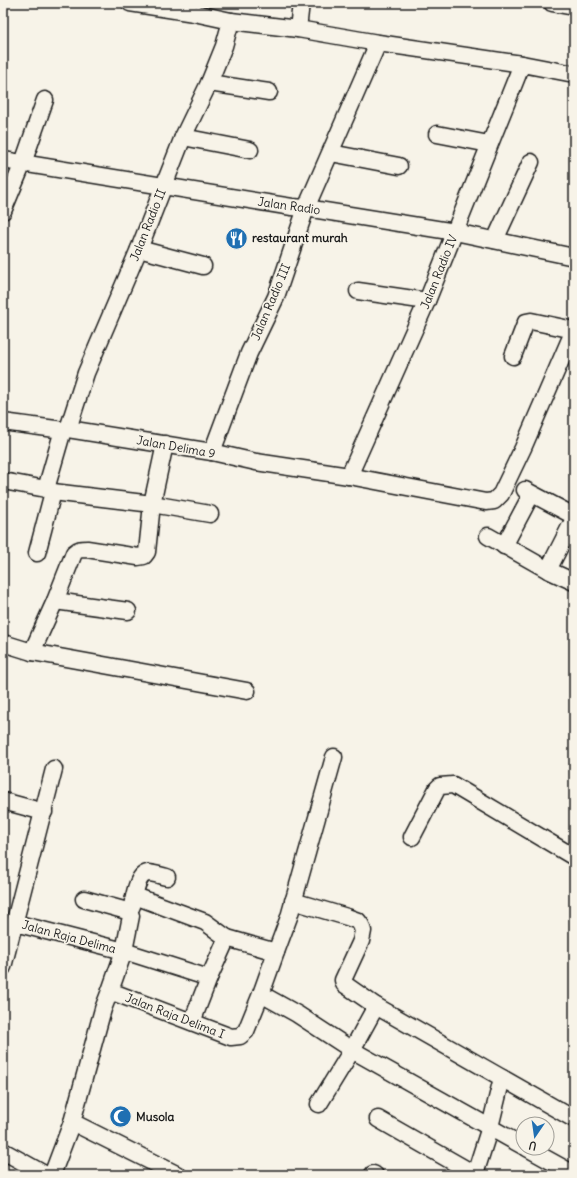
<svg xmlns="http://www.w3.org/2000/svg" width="577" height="1178" font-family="Delius,sans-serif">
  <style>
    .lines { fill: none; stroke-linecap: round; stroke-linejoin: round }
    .minor-casing { stroke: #1c1c1c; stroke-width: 19 }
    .minor { stroke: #f7f3e8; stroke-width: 16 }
    .labels { text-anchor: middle; stroke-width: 3.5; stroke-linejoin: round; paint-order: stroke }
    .street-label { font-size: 12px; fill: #1c1c1c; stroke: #f7f3e8 }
    .poi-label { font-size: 12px; font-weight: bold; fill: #1c1c1c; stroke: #f7f3e8; text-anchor: start }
  </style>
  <rect width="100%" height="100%" fill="#f7f3e8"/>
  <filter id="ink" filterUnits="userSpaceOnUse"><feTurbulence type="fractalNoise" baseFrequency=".025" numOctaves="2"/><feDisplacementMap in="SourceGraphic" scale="8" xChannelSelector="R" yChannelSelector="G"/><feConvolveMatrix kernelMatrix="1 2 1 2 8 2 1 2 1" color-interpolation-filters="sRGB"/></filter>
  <g filter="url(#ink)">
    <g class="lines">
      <defs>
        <g id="minor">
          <path d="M130 3 194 13 231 21 298 29 378 43 522 64 574 74"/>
          <path d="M552 3 574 7"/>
          <path d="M298 29 301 3"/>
          <path d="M209 83 269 92"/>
          <path d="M437 134 489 144"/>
          <path d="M183 137 250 150"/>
          <path d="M331 153 399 166"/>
          <path d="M3 160 292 207 306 208 455 232 574 257"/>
          <path d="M3 211 23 163 45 100"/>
          <path d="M495 240 531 162"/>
          <path d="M139 249 203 266"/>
          <path d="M358 291 427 301"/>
          <path d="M513 356 526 322 531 321 574 330"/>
          <path d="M3 422 63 430 68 429 212 452 256 462 349 476 486 502 494 501 501 494 523 448 574 330"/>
          <path d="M68 429 86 373 139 249 183 137 209 83 224 46 231 21"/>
          <path d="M212 452 249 353 276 297 306 208 378 43"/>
          <path d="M349 476 427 301 522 64"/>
          <path d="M3 481 46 489 53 492 152 504 210 514"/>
          <path d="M46 489 63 430"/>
          <path d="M525 490 574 516"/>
          <path d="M488 536 548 570 574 582"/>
          <path d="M504 546 531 495"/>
          <path d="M37 553 53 492"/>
          <path d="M548 570 574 519"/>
          <path d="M55 601 128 611"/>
          <path d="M3 643 32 652 247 691"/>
          <path d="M32 652 55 601 74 553C78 549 81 549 87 549L138 557 144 556 147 552 152 504 165 444"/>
          <path d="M3 801 44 812"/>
          <path d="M412 837 437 789 440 786 453 785 574 857"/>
          <path d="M135 896 205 922 227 938"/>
          <path d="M293 901 347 917 358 921 361 925 363 931 361 941 343 980 344 984 347 986 376 1006 574 1119"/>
          <path d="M132 906C134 897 137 874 148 873 154 873 161 876 167 877"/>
          <path d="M15 923 124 951 209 978"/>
          <path d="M276 952 289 917 334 757"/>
          <path d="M3 967 54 769"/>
          <path d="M110 991 231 1037 240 1036 246 1031 261 994"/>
          <path d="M192 1022 209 978 227 938 276 952 261 994 297 1014 352 1050 523 1146"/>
          <path d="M319 1104 352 1050 376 1006"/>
          <path d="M378 1119 476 1175"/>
          <path d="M72 1122 178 1175"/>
          <path d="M527 1148 574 1174"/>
          <path d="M3 1151 46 1175"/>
          <path d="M373 1174 375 1175"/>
          <path d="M475 1174 490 1127 502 1078"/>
          <path d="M52 1175 72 1122 103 1009 110 991 124 951 131 916 130 913 127 911 84 899"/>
        </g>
      </defs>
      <use href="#minor" class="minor-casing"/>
      <use href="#minor" class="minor"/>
    </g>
  </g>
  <defs>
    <symbol id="restaurant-disc" viewBox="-11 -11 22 22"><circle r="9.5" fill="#1f6fb2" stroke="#f7f3e8"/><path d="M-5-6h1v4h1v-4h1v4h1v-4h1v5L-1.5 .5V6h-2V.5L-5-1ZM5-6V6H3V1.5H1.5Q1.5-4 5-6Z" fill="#fff"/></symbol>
    <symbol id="mosque-disc" viewBox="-11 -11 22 22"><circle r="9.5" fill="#1f6fb2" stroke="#f7f3e8"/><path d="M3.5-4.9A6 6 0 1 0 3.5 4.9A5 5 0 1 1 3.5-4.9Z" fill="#fff"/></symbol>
  </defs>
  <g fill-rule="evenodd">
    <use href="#restaurant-disc" x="224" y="226" width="25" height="25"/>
    <use href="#mosque-disc" x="108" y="1104" width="25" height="25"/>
  </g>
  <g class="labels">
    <g class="street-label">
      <text transform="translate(289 206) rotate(8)" y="4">Jalan Radio</text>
      <text transform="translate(148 225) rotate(-68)" y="4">Jalan Radio II</text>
      <text transform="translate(439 272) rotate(-68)" y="4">Jalan Radio IV</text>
      <text transform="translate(271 302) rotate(-67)" y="4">Jalan Radio III</text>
      <text transform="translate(176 447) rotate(10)" y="4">Jalan Delima 9</text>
      <text transform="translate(69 937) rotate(15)" y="4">Jalan Raja Delima</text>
      <text transform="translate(175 1016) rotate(21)" y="4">Jalan Raja Delima I</text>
    </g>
    <g class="poi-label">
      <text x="252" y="242">restaurant murah</text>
      <text x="136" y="1121">Musola</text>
    </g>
  </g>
  <rect width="577" height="1178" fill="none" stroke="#f7f3e8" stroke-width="16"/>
  <rect x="8" y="8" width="561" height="1162" fill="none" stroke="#1c1c1c" stroke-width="1.5" filter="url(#ink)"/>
  <g transform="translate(535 1136) rotate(193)"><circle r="19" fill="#f7f3e8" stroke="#9f9d96"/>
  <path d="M0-3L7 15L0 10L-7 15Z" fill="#1f6fb2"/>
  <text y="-6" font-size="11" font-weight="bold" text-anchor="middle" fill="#1c1c1c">U</text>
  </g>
</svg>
